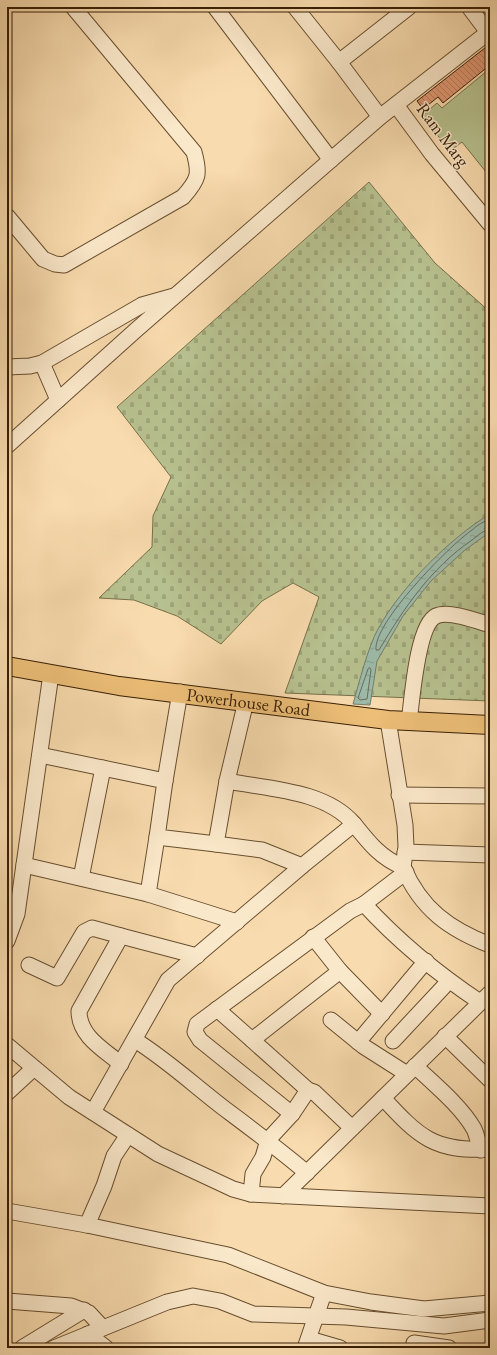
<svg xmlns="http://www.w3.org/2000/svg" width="497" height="1355" font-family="'EB Garamond',serif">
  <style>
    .green { fill: #b7c18f; stroke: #78704a }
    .cemetery { fill: url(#cemetery-stones); stroke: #78704a }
    .water { fill: url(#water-ripples); stroke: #757d68 }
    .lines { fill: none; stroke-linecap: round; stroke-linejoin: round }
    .shore { stroke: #6a6d58; stroke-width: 1 }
    .building { fill: url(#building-back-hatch); stroke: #381f04 }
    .minor-casing { stroke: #684e2e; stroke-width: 17 }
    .major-casing { stroke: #381f04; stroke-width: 20 }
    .minor { stroke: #fae8ca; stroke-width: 15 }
    .major { stroke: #ecbe77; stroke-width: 18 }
    .labels { text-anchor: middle; stroke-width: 3; stroke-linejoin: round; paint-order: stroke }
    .street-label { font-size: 18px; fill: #381f04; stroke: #fae8ca }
  </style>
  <defs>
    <pattern id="cemetery-stones" width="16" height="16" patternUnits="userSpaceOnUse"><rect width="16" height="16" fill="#b7c18f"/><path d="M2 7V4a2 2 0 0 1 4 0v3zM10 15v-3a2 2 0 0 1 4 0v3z" fill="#9ea57a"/></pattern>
    <pattern id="water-ripples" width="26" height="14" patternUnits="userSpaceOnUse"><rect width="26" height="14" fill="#9dbbab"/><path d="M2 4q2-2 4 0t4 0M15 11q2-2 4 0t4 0" fill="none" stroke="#88a092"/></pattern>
    <pattern id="building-back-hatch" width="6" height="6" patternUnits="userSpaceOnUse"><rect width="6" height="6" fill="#e09773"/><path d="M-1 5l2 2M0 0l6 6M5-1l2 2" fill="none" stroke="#b77b5c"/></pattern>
  </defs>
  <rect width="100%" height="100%" fill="#f8dbae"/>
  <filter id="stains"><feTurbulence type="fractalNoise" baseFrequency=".005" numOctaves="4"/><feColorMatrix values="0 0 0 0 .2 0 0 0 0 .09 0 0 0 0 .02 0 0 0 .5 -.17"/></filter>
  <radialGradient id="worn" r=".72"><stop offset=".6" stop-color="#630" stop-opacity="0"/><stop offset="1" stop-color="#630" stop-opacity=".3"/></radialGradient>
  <path class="green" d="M487 71 490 74V177L462 142 450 151 422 116 437 103 442 108Z"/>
  <path class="cemetery" d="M369 182 435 263 490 312V701L285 693 319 597 293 583 262 601 221 644 177 616 134 600 99 598 152 547 153 516 171 477 117 407Z"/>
  <path class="water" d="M490 514V532L465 550 431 581 403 616 377 661 370 705 353 704C359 683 368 647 378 629 401 587 450 538 490 514Z"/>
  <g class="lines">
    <g class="shore">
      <path d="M490 518C484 522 477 525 472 530 449 546 373 623 376 650H379C404 608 431 568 472 540 477 536 484 530 490 529"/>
      <path d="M370 668 371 670 367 699 360 700 358 698 368 669Z"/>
    </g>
  </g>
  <path class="building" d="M490 44V65L443 103 438 97 423 109 417 101Z"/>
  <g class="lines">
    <defs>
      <g id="minor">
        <path d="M215 7 331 160"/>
        <path d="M295 7 339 62 380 117"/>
        <path d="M469 7 490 35"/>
        <path d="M339 62 409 7"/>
        <path d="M396 105 432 154 490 224"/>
        <path d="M7 216 43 259 55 264 64 265 183 197C199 179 200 174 194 152L73 7"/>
        <path d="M42 363 58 400"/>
        <path d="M7 367 30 366 42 363 142 305 174 296"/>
        <path d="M7 446 136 330 380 117 490 31"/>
        <path d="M409 722C412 701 417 625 436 616 449 610 477 621 490 625"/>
        <path d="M40 755 165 781 157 837 216 844"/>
        <path d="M165 781 180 692"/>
        <path d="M227 781C268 789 325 790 354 824L302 866"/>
        <path d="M399 795 490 796"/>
        <path d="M354 824C369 843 381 858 403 867L406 847 405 825 388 720"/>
        <path d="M157 837 148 894 237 922"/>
        <path d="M405 852 490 855"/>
        <path d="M24 865 148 894"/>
        <path d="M403 867C421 909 449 929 490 945"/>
        <path d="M81 878 103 768"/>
        <path d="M364 904 406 872"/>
        <path d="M313 937 340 971 382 1014"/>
        <path d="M7 941 17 914 51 674"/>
        <path d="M29 965 57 978 84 932 92 928 121 936"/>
        <path d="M217 1009 252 1040"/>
        <path d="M331 1020 363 1046 407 1074"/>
        <path d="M445 1036 490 1080"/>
        <path d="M135 1040C167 1060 195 1086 225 1109 253 1130 280 1150 307 1173"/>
        <path d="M393 1041 449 981"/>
        <path d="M358 1042 426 961"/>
        <path d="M7 1045 69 1097 158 1154 233 1189 251 1194 490 1206"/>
        <path d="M121 1064C103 1049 79 1036 79 1011L121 936 197 956"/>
        <path d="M415 1066C434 1084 461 1106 474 1129 477 1135 478 1143 481 1150"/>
        <path d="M308 1090 252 1040 340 971"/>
        <path d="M7 1093 34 1068"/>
        <path d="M383 1098C419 1137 434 1152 490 1149"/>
        <path d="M93 1112 168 980 302 866 262 850 216 844 227 781 246 701"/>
        <path d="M292 1114 200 1040 195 1032 197 1024 350 911 364 904C398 941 438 974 480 1002"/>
        <path d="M251 1194 253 1174 263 1157 268 1140 292 1114 308 1090 314 1092 352 1128"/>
        <path d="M283 1196 490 993"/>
        <path d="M7 1211 87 1225 228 1255 324 1293 371 1302 424 1309 490 1303"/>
        <path d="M87 1225 104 1186 114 1156 128 1135"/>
        <path d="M7 1301 71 1306 89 1313 102 1327"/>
        <path d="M88 1334 106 1348"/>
        <path d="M309 1339 340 1348"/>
        <path d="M414 1343 449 1348"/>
        <path d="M22 1348 84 1310"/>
        <path d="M54 1348 167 1302 193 1296 220 1301 253 1314 346 1317 444 1326 490 1320"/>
        <path d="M305 1348 324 1293"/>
      </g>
      <g id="major">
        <path id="s1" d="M7 666 119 686 388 720 490 725"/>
      </g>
    </defs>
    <use href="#minor" class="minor-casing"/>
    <use href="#major" class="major-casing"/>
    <use href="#minor" class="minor"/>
    <use href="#major" class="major"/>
  </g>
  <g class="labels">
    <g class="street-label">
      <text transform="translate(443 135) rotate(53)" y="6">Ram Marg</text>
      <text dy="6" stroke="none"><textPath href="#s1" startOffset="244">Powerhouse Road</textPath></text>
    </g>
  </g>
  <rect width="497" height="1355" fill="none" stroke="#f8dbae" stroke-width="24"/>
  <rect x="8" y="8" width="481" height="1339" fill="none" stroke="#381f04" stroke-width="2"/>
  <rect x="12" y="12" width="473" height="1331" fill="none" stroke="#381f04"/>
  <rect width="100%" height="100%" filter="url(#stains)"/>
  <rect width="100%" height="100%" fill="url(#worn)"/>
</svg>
